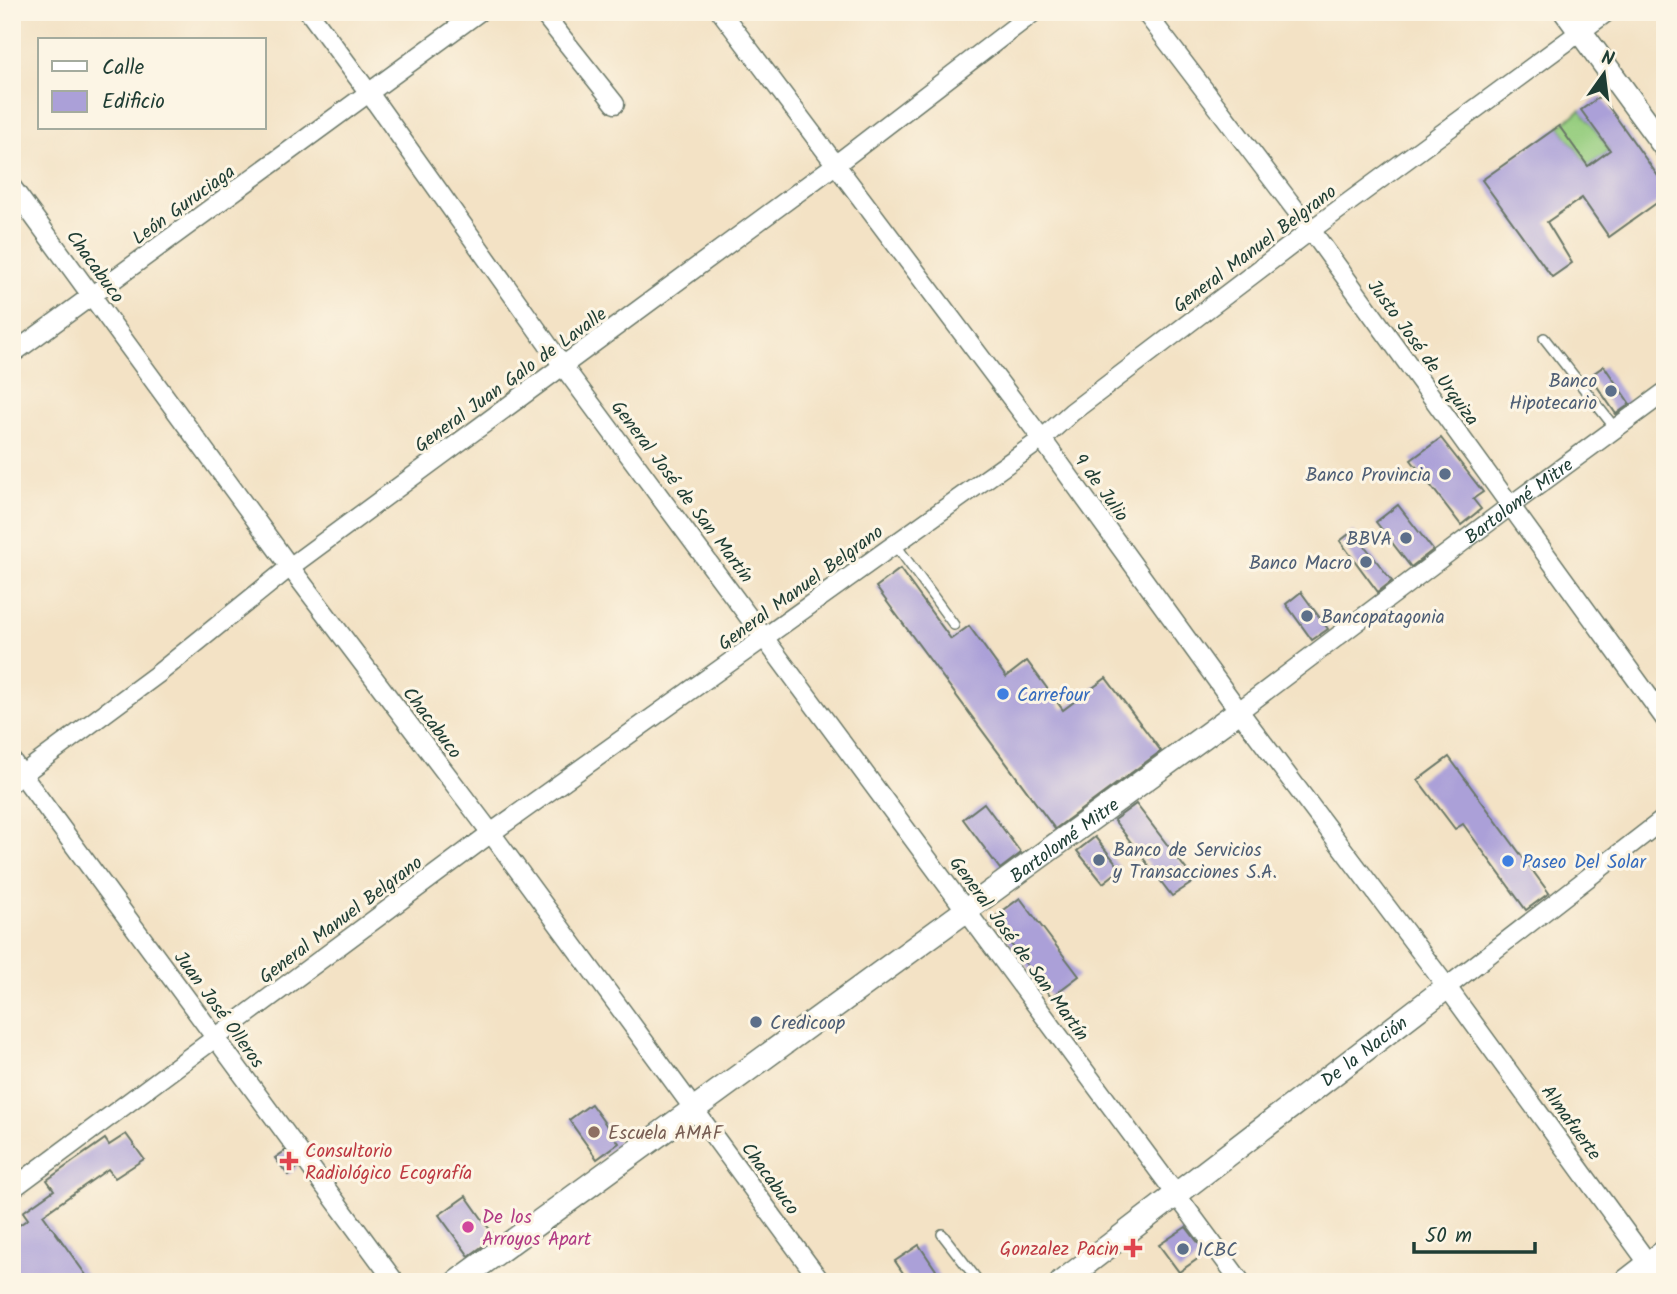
<svg xmlns="http://www.w3.org/2000/svg" width="1677" height="1294" font-family="Kalam,sans-serif">
  <style>
    .green { fill: #96cd7f; stroke: #5a855a; stroke-width: 2 }
    .building { fill: #aba0d8 }
    .lines { fill: none; stroke-linecap: round; stroke-linejoin: round }
    .service-casing { stroke: #697767; stroke-width: 12 }
    .minor-casing { stroke: #697767; stroke-width: 21 }
    .tertiary-casing { stroke: #697767; stroke-width: 26 }
    .service { stroke: #fff; stroke-width: 9 }
    .minor { stroke: #fff; stroke-width: 18 }
    .tertiary { stroke: #fff; stroke-width: 23 }
    .service-dot { fill: #5c6f8a; stroke: #fcf5e5; stroke-width: 2.5 }
    .shop-dot { fill: #3f7fe0; stroke: #fcf5e5; stroke-width: 2.5 }
    .education-dot { fill: #8d6e63; stroke: #fcf5e5; stroke-width: 2.5 }
    .health-dot { fill: #e0444e; stroke: #fcf5e5; stroke-width: 2.5 }
    .hotel-dot { fill: #d1479c; stroke: #fcf5e5; stroke-width: 2.5 }
    .labels { text-anchor: middle; stroke-width: 6; stroke-linejoin: round; paint-order: stroke }
    .street-label { font-size: 19px; fill: #1f3d34; stroke: #fcf5e5 }
    .service-label { font-size: 19px; fill: #4e5e75; stroke: #fcf5e5; text-anchor: end }
    .shop-label { font-size: 19px; fill: #366cbe; stroke: #fcf5e5; text-anchor: start }
    .education-label { font-size: 19px; fill: #785e54; stroke: #fcf5e5; text-anchor: start }
    .health-label { font-size: 19px; fill: #be3a42; stroke: #fcf5e5; text-anchor: start }
    .hotel-label { font-size: 19px; fill: #b23c85; stroke: #fcf5e5; text-anchor: start }
  </style>
  <rect width="100%" height="100%" fill="#fcf5e5"/>
  <filter id="ink" filterUnits="userSpaceOnUse"><feTurbulence type="fractalNoise" baseFrequency=".0143" numOctaves="2"/><feDisplacementMap in="SourceGraphic" scale="14" xChannelSelector="R" yChannelSelector="G"/><feConvolveMatrix kernelMatrix="1 2 1 2 8 2 1 2 1" color-interpolation-filters="sRGB"/></filter>
  <filter id="wash" filterUnits="userSpaceOnUse"><feTurbulence type="fractalNoise" baseFrequency=".00686" numOctaves="4" result="noise"/><feDisplacementMap in="SourceGraphic" scale="28" xChannelSelector="R" yChannelSelector="G"/><feGaussianBlur stdDeviation="1.57" result="paint"/><feColorMatrix in="noise" values="0 0 0 0 0 0 0 0 0 0 0 0 0 0 0 0 0 1.4 0 .05"/><feComposite in="paint" operator="in"/></filter>
  <g filter="url(#wash)">
    <rect width="100%" height="100%" fill="#f3e2c5"/>
    <path class="green" d="M1581 110 1610 150 1588 166 1559 126Z"/>
    <g id="blocks">
      <g class="building">
        <path d="M1601 96 1665 186V197L1609 237 1582 198 1547 222 1572 263 1552 277 1482 180 1559 126 1588 166 1610 150 1581 110Z"/>
        <path d="M1604 366 1630 404 1616 414 1590 376Z"/>
        <path d="M1441 438 1483 492 1473 499 1481 509 1461 525 1411 460Z"/>
        <path d="M1398 505 1433 550 1411 567 1376 522Z"/>
        <path d="M1353 531 1392 581 1378 592 1340 541Z"/>
        <path d="M900 569 951 639 969 626 1006 677 1027 661 1063 710 1106 678 1161 751 1055 829 876 587Z"/>
        <path d="M1301 592 1328 629 1312 640 1286 604Z"/>
        <path d="M1449 757 1549 893 1526 910 1463 824 1455 829 1418 780Z"/>
        <path d="M984 803 1021 853 1000 869 963 819Z"/>
        <path d="M1136 804 1195 881 1172 896 1114 820Z"/>
        <path d="M1095 837 1121 869 1103 883 1077 851Z"/>
        <path d="M1020 898 1079 976 1051 997 992 919Z"/>
        <path d="M591 1104 619 1143 597 1159 569 1120Z"/>
        <path d="M126 1134 144 1159 115 1178 108 1169 43 1215 91 1282H12V1230L28 1219 23 1212 54 1190 47 1180 105 1139 109 1145Z"/>
        <path d="M285 1151 297 1168 288 1175 275 1158Z"/>
        <path d="M466 1196 495 1237 469 1256 439 1215Z"/>
        <path d="M1186 1227 1206 1253 1179 1272 1159 1245Z"/>
        <path d="M919 1245 944 1282H909L895 1261Z"/>
      </g>
    </g>
  </g>
  <g filter="url(#ink)">
    <use href="#blocks" fill-opacity="0" stroke="#697767" stroke-width="2"/>
    <g class="lines">
      <defs>
        <g id="service">
          <path d="M1544 338 1615 428"/>
          <path d="M895 544 954 625"/>
          <path d="M942 1234 979 1282"/>
        </g>
        <g id="minor">
          <path d="M309 12 369 93 563 366 1241 1282"/>
          <path d="M542 12 615 104"/>
          <path d="M721 12 1042 439 1239 711 1447 987 1662 1282"/>
          <path d="M1145 12 1311 230 1665 719"/>
          <path d="M12 187 290 567 491 833 821 1282"/>
          <path d="M12 354 479 12"/>
          <path id="s1" d="M1239 711 1510 506 1665 392"/>
          <path d="M12 761 395 1282"/>
          <path d="M12 782 159 673 290 567 835 165 1034 12"/>
          <path d="M1447 987 1665 818"/>
          <path d="M12 1189 491 833 1042 439 1072 412 1311 230 1607 12"/>
          <path d="M1621 1282 1665 1248"/>
        </g>
        <g id="tertiary">
          <path d="M1566 12 1665 147"/>
          <path id="s2" d="M457 1282C717 1090 980 903 1239 711"/>
          <path id="s3" d="M1062 1282 1447 987"/>
        </g>
      </defs>
      <use href="#service" class="service-casing"/>
      <use href="#minor" class="minor-casing"/>
      <use href="#tertiary" class="tertiary-casing"/>
      <use href="#service" class="service"/>
      <use href="#minor" class="minor"/>
      <use href="#tertiary" class="tertiary"/>
    </g>
  </g>
  <g class="service-dot">
    <circle cx="1611" cy="391" r="7"/>
    <circle cx="1445" cy="474" r="7"/>
    <circle cx="1406" cy="538" r="7"/>
    <circle cx="1366" cy="562" r="7"/>
    <circle cx="1307" cy="616" r="7"/>
    <circle cx="1099" cy="860" r="7"/>
    <circle cx="756" cy="1022" r="7"/>
    <circle cx="1183" cy="1249" r="7"/>
  </g>
  <g class="shop-dot">
    <circle cx="1003" cy="694" r="7"/>
    <circle cx="1508" cy="861" r="7"/>
  </g>
  <circle class="education-dot" cx="594" cy="1132" r="7"/>
  <g class="health-dot">
    <path d="M285.5 1150.5h7v7h7v7h-7v7h-7v-7h-7v-7h7z"/>
    <path d="M1129.5 1237.5h7v7h7v7h-7v7h-7v-7h-7v-7h7z"/>
  </g>
  <circle class="hotel-dot" cx="468" cy="1227" r="7"/>
  <g class="labels">
    <g class="street-label">
      <text transform="translate(183 204) rotate(-36)" y="7">León Guruciaga</text>
      <text transform="translate(1254 248) rotate(-37)" y="7">General Manuel Belgrano</text>
      <text transform="translate(96 266) rotate(54)" y="7">Chacabuco</text>
      <text transform="translate(1424 352) rotate(54)" y="7">Justo José de Urquiza</text>
      <text transform="translate(510 379) rotate(-36)" y="7">General Juan Galo de Lavalle</text>
      <text transform="translate(1102 487) rotate(54)" y="7">9 de Julio</text>
      <text transform="translate(683 491) rotate(53)" y="7">General José de San Martín</text>
      <text dy="7" stroke="none"><textPath href="#s1" startOffset="350">Bartolomé Mitre</textPath></text>
      <text transform="translate(800 587) rotate(-36)" y="7">General Manuel Belgrano</text>
      <text transform="translate(433 722) rotate(53)" y="7">Chacabuco</text>
      <text dy="7" stroke="none"><textPath href="#s2" startOffset="751">Bartolomé Mitre</textPath></text>
      <text transform="translate(340 919) rotate(-37)" y="7">General Manuel Belgrano</text>
      <text transform="translate(1020 948) rotate(54)" y="7">General José de San Martín</text>
      <text transform="translate(220 1009) rotate(54)" y="7">Juan José Olleros</text>
      <text dy="7" stroke="none"><textPath href="#s3" startOffset="380">De la Nación</textPath></text>
      <text transform="translate(1572 1122) rotate(54)" y="7">Almafuerte</text>
      <text transform="translate(771 1178) rotate(54)" y="7">Chacabuco</text>
    </g>
    <g class="service-label">
      <text x="1597" y="387">Banco<tspan x="1597" dy="22">Hipotecario</tspan></text>
      <text x="1431" y="481">Banco Provincia</text>
      <text x="1392" y="545">BBVA</text>
      <text x="1352" y="569">Banco Macro</text>
      <text x="1321" y="623" text-anchor="start">Bancopatagonia</text>
      <text x="1113" y="856" text-anchor="start">Banco de Servicios<tspan x="1113" dy="22">y Transacciones S.A.</tspan></text>
      <text x="770" y="1029" text-anchor="start">Credicoop</text>
      <text x="1197" y="1256" text-anchor="start">ICBC</text>
    </g>
    <g class="shop-label">
      <text x="1017" y="701">Carrefour</text>
      <text x="1522" y="868">Paseo Del Solar</text>
    </g>
    <g class="education-label">
      <text x="608" y="1139">Escuela AMAF</text>
    </g>
    <g class="health-label">
      <text x="305" y="1157">Consultorio<tspan x="305" dy="22">Radiológico Ecografía</tspan></text>
      <text x="1119" y="1255" text-anchor="end">Gonzalez Pacin</text>
    </g>
    <g class="hotel-label">
      <text x="482" y="1223">De los<tspan x="482" dy="22">Arroyos Apart</tspan></text>
    </g>
  </g>
  <rect width="1677" height="1294" fill="none" stroke="#fcf5e5" stroke-width="42"/>
  <rect x="38" y="38" width="228" height="91" fill="#fcf5e5" stroke="#a4ab9e" stroke-width="2"/>
  <rect x="52" y="61" width="35" height="10" fill="#ffffff" stroke="#a4ab9e" stroke-width="2"/>
  <text x="102" y="74" font-size="21" fill="#1f3d34">Calle</text>
  <rect x="52" y="91" width="35" height="21" fill="#aba0d8" stroke="#a4ab9e" stroke-width="2"/>
  <text x="102" y="108" font-size="21" fill="#1f3d34">Edificio</text>
  <g transform="translate(1604 74) rotate(14)" stroke="#fcf5e5" stroke-width="5" paint-order="stroke">
  <path d="M0-5L12 26L0 18L-12 26Z" fill="#1f3d34"/>
  <text y="-10" font-size="19" font-weight="bold" text-anchor="middle" fill="#1f3d34">N</text>
  </g>
  <path d="M1414 1242v10h121v-10" fill="none" stroke="#1f3d34" stroke-width="3.5"/>
  <text x="1425" y="1242" font-size="21" fill="#1f3d34" stroke="#fcf5e5" stroke-width="5" paint-order="stroke">50 m</text>
</svg>
